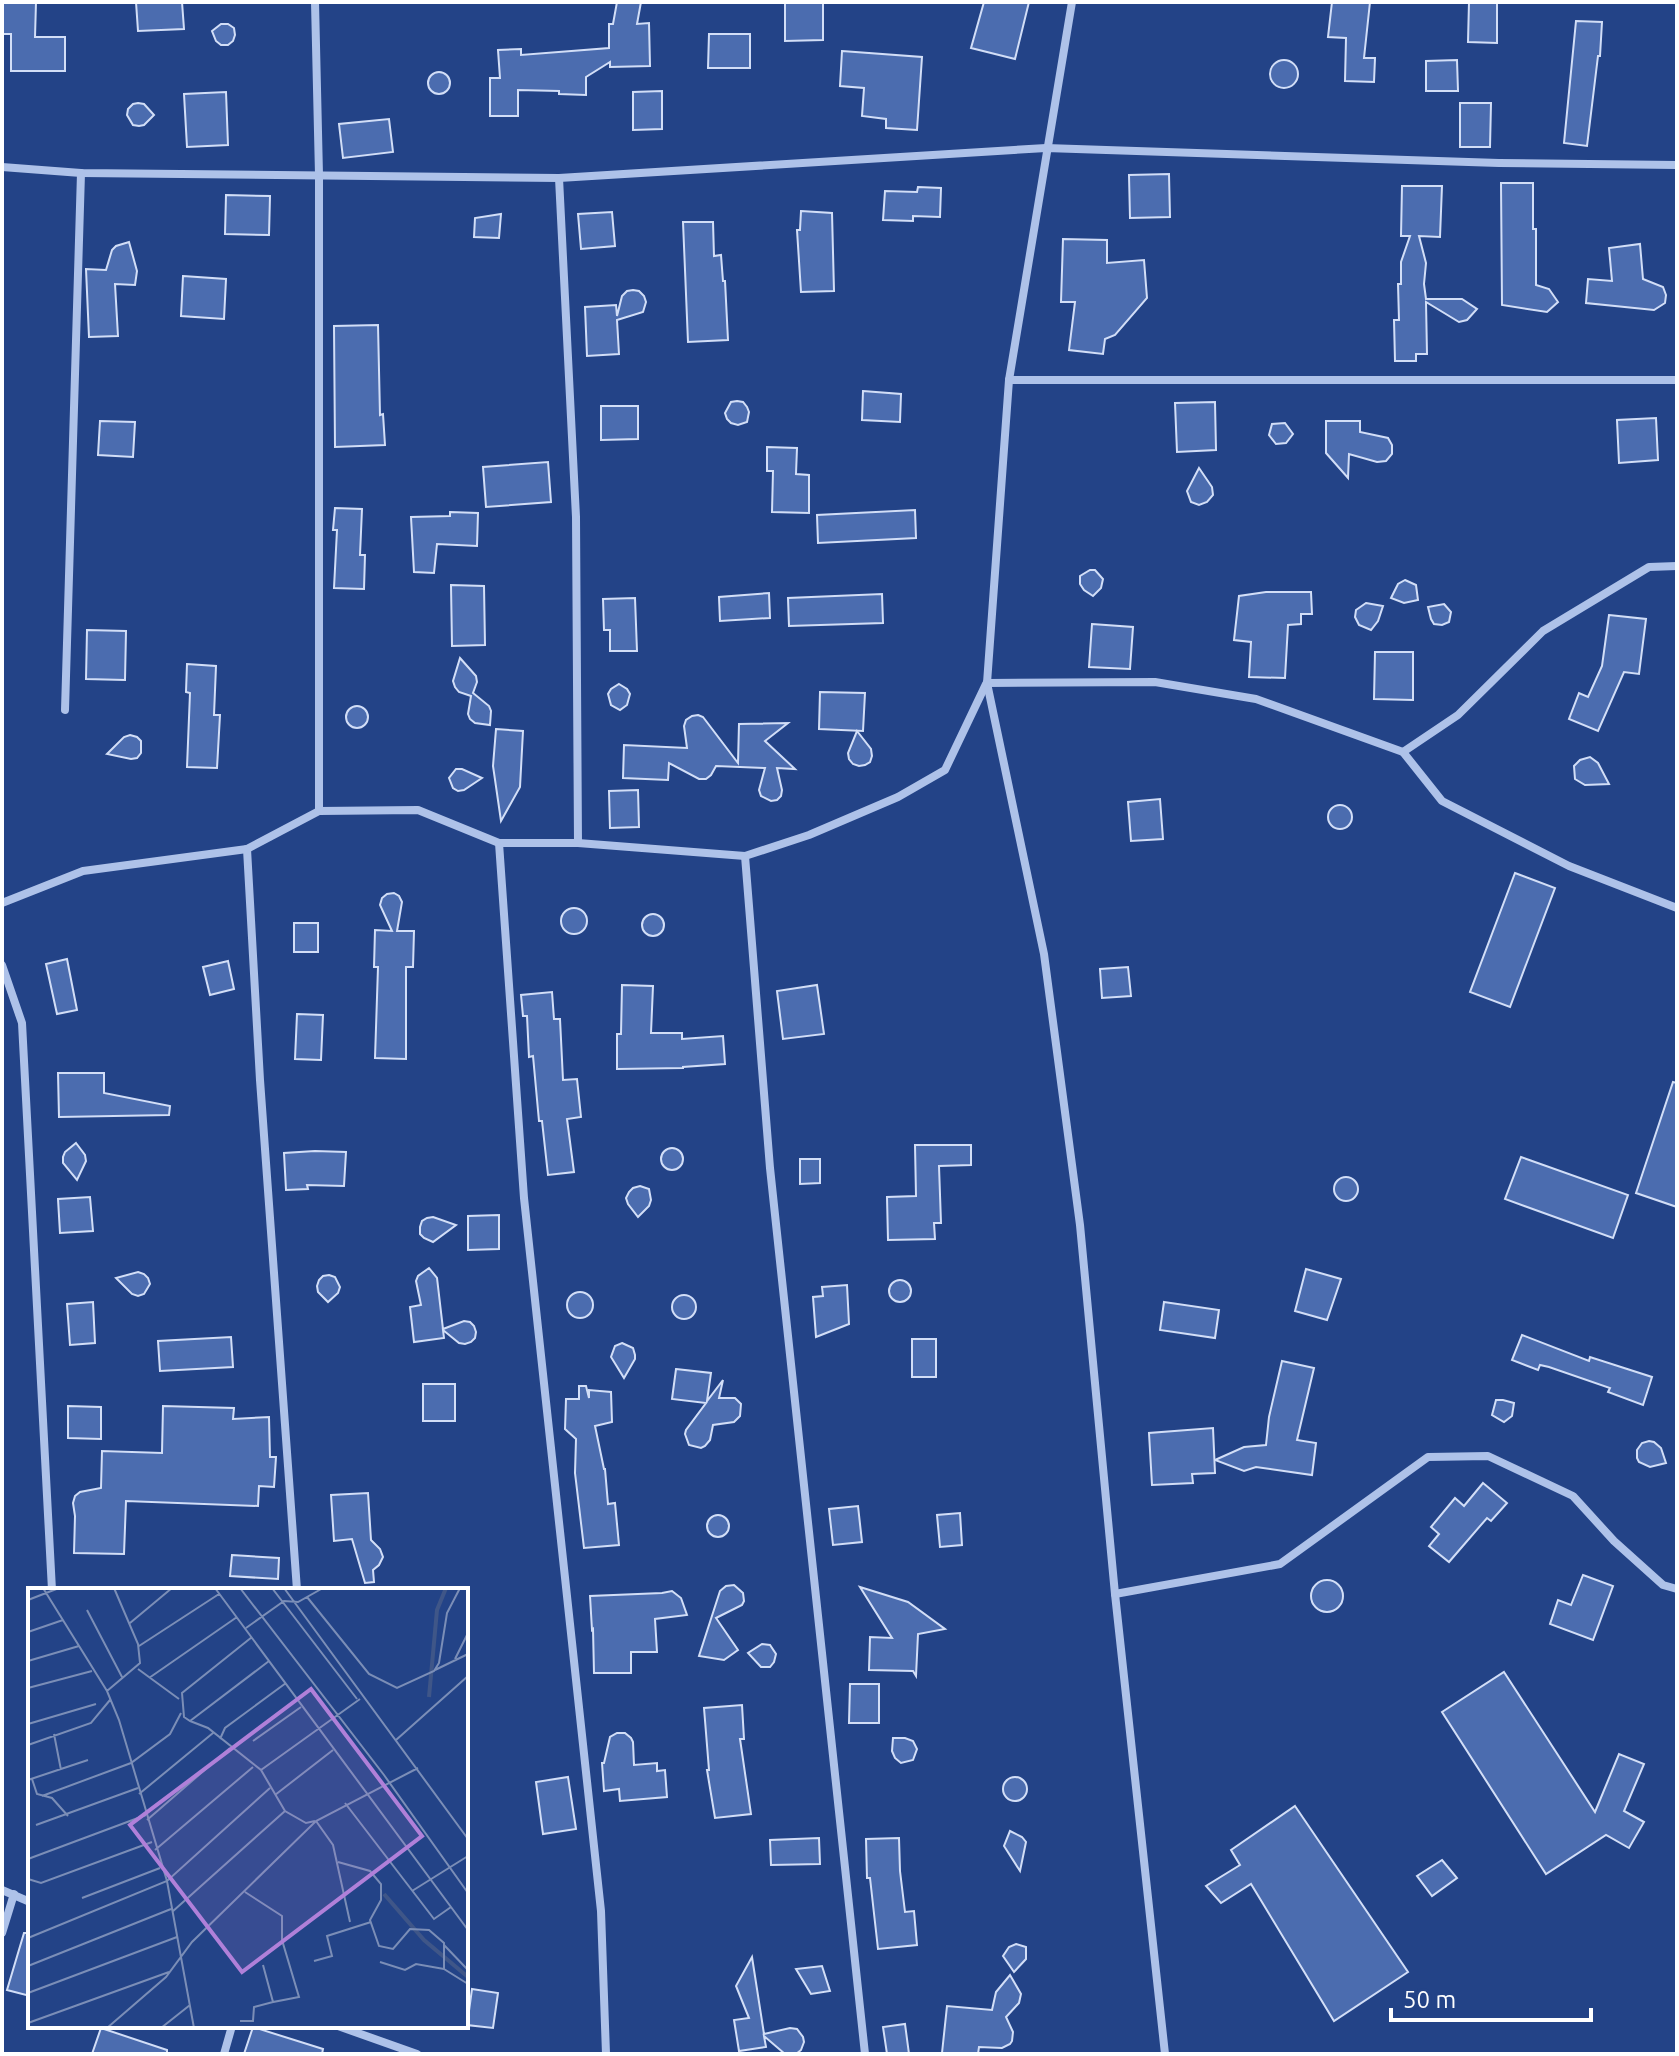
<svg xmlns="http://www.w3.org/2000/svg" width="1679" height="2056" font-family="Ubuntu,sans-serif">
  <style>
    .building { fill: #4b6caf; stroke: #d2def7; stroke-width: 2 }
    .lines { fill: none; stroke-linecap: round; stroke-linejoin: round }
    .street { stroke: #aec2e9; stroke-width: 8 }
    .inset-river { fill: none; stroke: #3f5688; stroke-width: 4 }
    .inset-road { fill: none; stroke: #7b8eb7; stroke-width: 2 }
    .view { fill: #b080d9; fill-opacity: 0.15; stroke: #b080d9; stroke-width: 4 }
    .inset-edge { fill: none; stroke: #fff; stroke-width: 4 }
  </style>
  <rect width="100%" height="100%" fill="#234387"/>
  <g class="building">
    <path d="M2 2H36L35 37H65V71H11V34H2Z"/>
    <path d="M136 2H182L184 29 138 31Z"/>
    <path d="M617 2H641L637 24 649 23 650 66 610 67V62L586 77V95L559 94V91L518 90V116H490V78H500L498 50 521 49V55L609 48V24H613Z"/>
    <path d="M785 2H823V40L785 41Z"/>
    <path d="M984 2H1029L1015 59 971 48Z"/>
    <path d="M1332 2H1370L1364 58H1375L1374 82 1345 81 1346 38 1328 37Z"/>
    <path d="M1469 2H1497V43L1468 42Z"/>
    <path d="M1576 21 1602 22 1600 56H1598L1587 146 1564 143Z"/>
    <path d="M221 24H228L234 28 235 35 233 41 228 45H221L216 41 212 31Z"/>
    <path d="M709 34H750V68H708Z"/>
    <path d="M842 51 922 57 917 130 886 128V119L862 116 864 88 840 86Z"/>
    <circle cx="1284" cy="74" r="14"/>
    <path d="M1457 60 1458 91H1426V61Z"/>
    <circle cx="439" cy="83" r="11"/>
    <path d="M662 91V129L633 130V92Z"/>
    <path d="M226 92 228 145 187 147 184 94Z"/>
    <path d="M138 103 144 104 154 115 144 125 139 126 133 125 127 115 128 109 133 104Z"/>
    <path d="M1460 103H1491L1490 147H1460Z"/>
    <path d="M389 119 393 152 343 158 339 124Z"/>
    <path d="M1169 174 1170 217 1130 218 1129 175Z"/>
    <path d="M1501 183H1533V229H1536V285L1549 289 1558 302 1547 312 1502 305Z"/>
    <path d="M1402 186H1442L1440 237 1419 236 1426 263 1424 284 1426 299H1462L1477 309 1467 320 1459 322 1426 302 1427 354H1416V361H1395L1394 320H1399L1398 284H1401V262L1410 236H1401Z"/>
    <path d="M918 187 941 188 940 217 913 216V221L883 220 885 191 917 192Z"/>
    <path d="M226 195 270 196 269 235 225 234Z"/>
    <path d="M801 211 832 213 834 291 801 292 797 230H800Z"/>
    <path d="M612 212 615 246 581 249 578 214Z"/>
    <path d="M501 214 499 238 474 237 475 218Z"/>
    <path d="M683 222H713L714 256 721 255 723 281H725L728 340 688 342Z"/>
    <path d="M1063 239 1107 240V263L1144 260 1147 298 1115 335 1105 339 1103 354 1069 350 1075 302H1061Z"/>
    <path d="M129 242 137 271 135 285 115 284 118 336 89 337 86 269 106 270 112 250 116 246Z"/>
    <path d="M1640 244 1643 279 1663 287 1666 295 1665 303 1654 310 1586 303 1588 279 1612 281 1609 248Z"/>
    <path d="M183 276 226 279 224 319 181 316Z"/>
    <path d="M633 290 639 291 644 296 646 302 643 312 617 320 619 354 587 356 585 307 616 305 617 316 622 296 627 291Z"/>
    <path d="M378 325 380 415 383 414 385 445 335 447 334 326Z"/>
    <path d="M863 391 901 394 900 422 862 420Z"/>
    <path d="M737 401 743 402 747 407 749 412 747 422 738 425 731 423 727 419 725 413 731 402Z"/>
    <path d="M1215 402 1216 450 1177 452 1175 403Z"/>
    <path d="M601 406H638V439L601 440Z"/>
    <path d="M1656 418 1658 460 1619 463 1617 420Z"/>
    <path d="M100 421 135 422 133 457 98 455Z"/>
    <path d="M1326 421H1360V432L1388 438 1392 445V454L1386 461 1377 462 1349 454 1348 478 1326 453Z"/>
    <path d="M1285 423 1293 434 1286 443 1276 444 1269 435 1272 424Z"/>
    <path d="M767 447 797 448 796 474 809 475V513L772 512 773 471H767Z"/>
    <path d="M548 462 551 502 486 507 483 467Z"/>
    <path d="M1199 468 1212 487 1213 495 1207 502 1199 505 1191 502 1187 491Z"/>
    <path d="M335 508 362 509 360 555H365L364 589 334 588 337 530H333Z"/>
    <path d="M915 510 916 538 818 543 817 515Z"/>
    <path d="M450 512 478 513 477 546 437 544 434 573 414 572 411 517 450 516Z"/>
    <path d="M1090 570H1095L1103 579 1101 588 1093 596 1084 590 1080 584V576Z"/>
    <path d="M1405 580 1416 585 1418 600 1404 603 1391 598 1398 584Z"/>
    <path d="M451 585 484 586 485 645 452 646Z"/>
    <path d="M1266 592H1311L1312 614H1301V624L1288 625 1285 678 1249 677 1251 642 1234 640 1239 596Z"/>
    <path d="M769 593 770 618 720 621 719 597Z"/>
    <path d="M882 594 883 623 789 626 788 598Z"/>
    <path d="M635 598 637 651H610V630H604L603 599Z"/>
    <path d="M1366 603 1383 606 1378 621 1371 630 1359 625 1355 617 1356 610Z"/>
    <path d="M1444 604 1451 612 1449 622 1442 625 1434 624 1431 619 1428 607Z"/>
    <path d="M1609 615 1646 619 1639 674 1624 672 1598 731 1569 719 1579 693 1588 697 1602 666Z"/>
    <path d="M1092 624 1133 627 1130 669 1089 667Z"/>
    <path d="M87 630 126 631 125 680 86 679Z"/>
    <path d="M1375 652H1413V700L1374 699Z"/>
    <path d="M460 658 476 676 477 682 473 693 489 706 491 711 490 725 475 723 470 719 468 714 471 696 459 692 455 687 453 681Z"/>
    <path d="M187 664 216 666 214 715H220L217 768 187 767 190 693 186 692Z"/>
    <path d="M619 684 627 689 630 694 627 705 620 710 611 705 608 694 611 689Z"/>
    <path d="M820 692 865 693 863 731 819 729Z"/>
    <circle cx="357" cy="717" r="11"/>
    <path d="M698 715 703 717 738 763 739 724 788 723 765 741 795 769 777 768 782 790 781 796 777 800 771 801 761 796 759 790 765 768 716 766 711 775 706 779H699L669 763 668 780 623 778 624 745 687 748 684 726 686 720 692 716Z"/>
    <path d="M496 729 523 731 520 787 501 821 493 766Z"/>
    <path d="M857 731 871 749 872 756 870 762 865 765 859 766 853 764 849 759 848 753Z"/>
    <path d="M130 735 137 737 141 741V753L137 758 131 759 107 754 124 737Z"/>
    <path d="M1590 757 1598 763 1609 784 1585 785 1575 779 1574 766 1580 760Z"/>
    <path d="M456 769H462L482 778 464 790 458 791 453 788 449 778Z"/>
    <path d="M638 790 639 827 610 828 609 791Z"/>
    <path d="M1160 799 1163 839 1131 841 1128 802Z"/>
    <circle cx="1340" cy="817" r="12"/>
    <path d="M1515 873 1555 888 1510 1007 1470 992Z"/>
    <path d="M394 893 399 896 402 902 397 931H414L413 967H406V1059L375 1058 378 967H374L375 930 392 931 380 905 382 898 387 894Z"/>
    <circle cx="574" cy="921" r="13"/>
    <circle cx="653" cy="925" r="11"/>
    <rect x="294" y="923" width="24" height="29"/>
    <path d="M67 959 77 1010 57 1014 46 964Z"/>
    <path d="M228 961 234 989 210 995 203 967Z"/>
    <path d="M1128 967 1131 996 1102 998 1100 969Z"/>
    <path d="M622 985 653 986 651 1033H682V1039L723 1036 725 1064 683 1067V1068L617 1069V1034H621Z"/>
    <path d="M817 985 824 1034 783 1039 777 991Z"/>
    <path d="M552 992 554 1019H560L563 1080 577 1079 581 1117 567 1119 574 1172 548 1175 542 1121H539L533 1056 529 1057 527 1016H523L521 995Z"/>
    <path d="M297 1014 323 1015 321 1060 295 1059Z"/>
    <path d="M58 1073H104V1093L170 1106 169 1115 59 1117Z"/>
    <path d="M1673 1082 1677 1083V1207L1636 1193Z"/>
    <path d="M76 1143 85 1155 86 1161 77 1180 63 1163V1157L65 1152Z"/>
    <path d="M915 1145H971V1165L939 1166 941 1223H934L935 1239 888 1240 887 1197 916 1196Z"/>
    <circle cx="672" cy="1159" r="11"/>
    <path d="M315 1151 346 1152 344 1186 307 1185 308 1189 286 1190 284 1153Z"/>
    <path d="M1521 1157 1628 1195 1613 1238 1505 1199Z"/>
    <path d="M800 1159H820V1183L800 1184Z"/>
    <circle cx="1346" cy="1189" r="12"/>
    <path d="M640 1186 649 1189 651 1200 649 1206 638 1217 628 1204 626 1198 629 1192 633 1188Z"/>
    <path d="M90 1197 93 1231 60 1233 58 1199Z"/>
    <path d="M499 1215V1249L468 1250V1216Z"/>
    <path d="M433 1217 456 1225 433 1242 424 1238 420 1234V1227L422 1221 427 1218Z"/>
    <path d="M429 1268 437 1278 443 1329 464 1321 470 1322 474 1326 476 1332 475 1338 471 1342 465 1344 459 1343 443 1330 444 1338 414 1342 410 1307 421 1305 416 1281 418 1276Z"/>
    <path d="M1306 1269 1341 1279 1327 1320 1295 1311Z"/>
    <path d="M138 1272 144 1274 148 1278 150 1284 144 1294 138 1296 132 1294 116 1278Z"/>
    <path d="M329 1275 335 1277 340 1287 338 1293 328 1302 318 1292 317 1286 319 1280 323 1276Z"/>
    <circle cx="900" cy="1291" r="11"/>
    <path d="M847 1285 849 1324 816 1337 813 1297 823 1296 822 1287Z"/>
    <circle cx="580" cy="1305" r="13"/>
    <circle cx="684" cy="1307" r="12"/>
    <path d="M93 1302 95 1343 70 1345 67 1304Z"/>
    <path d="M1164 1302 1219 1310 1215 1338 1160 1330Z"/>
    <path d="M1522 1335 1589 1361 1590 1357 1652 1377 1643 1405 1608 1392 1610 1388 1549 1367 1540 1365 1538 1370 1512 1360Z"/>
    <path d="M231 1337 233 1367 160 1371 158 1341Z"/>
    <rect x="912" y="1339" width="24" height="38"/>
    <path d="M622 1343 633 1348 635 1355V1359L624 1378 611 1357 615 1346Z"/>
    <path d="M1282 1361 1314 1368 1297 1440 1316 1443 1312 1475 1256 1467 1244 1471 1215 1460 1244 1447 1266 1445 1269 1417Z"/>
    <path d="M676 1369 711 1373 707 1401 723 1380 719 1398H735L741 1404 740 1416 734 1422 713 1425 710 1440 705 1446 701 1448 689 1445 685 1434 686 1430 706 1403 672 1399Z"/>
    <rect x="423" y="1384" width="32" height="37"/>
    <path d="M579 1386H586L589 1398V1390L611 1392 612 1422 595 1426 604 1469H605L608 1504 615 1503 619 1545 584 1548 575 1473 576 1439 565 1429 566 1399H579Z"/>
    <path d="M1496 1400H1503L1514 1403 1512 1416 1504 1422 1492 1415Z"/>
    <path d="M68 1406 101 1407V1439L68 1438Z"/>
    <path d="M163 1406 234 1408 233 1419 269 1417 270 1457H276L274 1487 259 1486 258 1506 126 1501 124 1554 74 1553 75 1516 73 1503 75 1496 80 1492 101 1488 102 1451 162 1453Z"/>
    <path d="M1213 1428 1215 1473 1192 1474 1193 1483 1152 1485 1149 1433Z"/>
    <path d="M1649 1441 1654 1442 1661 1448 1666 1463 1650 1467 1639 1462 1637 1458V1450L1642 1443Z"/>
    <path d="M1483 1483 1507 1503 1491 1521 1487 1518 1449 1562 1429 1546 1439 1534 1431 1527 1455 1498 1464 1506Z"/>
    <path d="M368 1493 371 1540 380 1549 383 1557 379 1565 373 1570 374 1582 365 1583 352 1539 334 1541 331 1495Z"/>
    <path d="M858 1506 862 1542 833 1545 829 1509Z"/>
    <path d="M960 1513 962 1545 940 1547 937 1515Z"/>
    <circle cx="718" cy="1526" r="11"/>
    <path d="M232 1555 279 1558 278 1579 230 1576Z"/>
    <path d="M1583 1575 1613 1586 1593 1640 1550 1624 1558 1600 1571 1605Z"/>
    <circle cx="1327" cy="1596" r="16"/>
    <path d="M734 1585 743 1593 744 1601 742 1605 716 1618 738 1650 724 1660 699 1656 720 1591 726 1586Z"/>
    <path d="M860 1587 908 1602 945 1629 918 1634 916 1676 913 1671 869 1670 870 1637 892 1638Z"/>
    <path d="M672 1591 681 1598 687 1615 655 1619 657 1652H631V1673H594L593 1629 592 1630 590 1596 662 1593Z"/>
    <path d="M762 1644 770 1645 776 1654 774 1662 770 1667H761L748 1653Z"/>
    <path d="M1504 1672 1595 1812 1619 1754 1644 1764 1624 1811 1644 1822 1629 1848 1606 1835 1546 1874 1442 1712Z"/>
    <path d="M850 1684H879V1723H849Z"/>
    <path d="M742 1705 744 1739H740L751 1814 715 1818 707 1770H709L704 1708Z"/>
    <path d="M617 1733H625L631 1738 633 1742 634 1765 657 1763V1771L665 1770 667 1797 620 1801 619 1789 604 1791 602 1763H604L610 1737Z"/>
    <path d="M893 1738H905L913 1741 917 1749 913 1760 901 1763 895 1758 892 1751Z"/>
    <circle cx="1015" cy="1789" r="12"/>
    <path d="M568 1777 576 1829 543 1834 536 1782Z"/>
    <path d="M1295 1806 1408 1972 1334 2021 1251 1884 1221 1903 1206 1886 1240 1865 1231 1850Z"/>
    <path d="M1010 1831 1022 1837 1026 1842 1020 1871 1004 1846Z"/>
    <path d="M819 1838 820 1864 771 1865 770 1840Z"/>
    <path d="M899 1838 900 1871 905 1912 914 1911 917 1945 878 1949 870 1878H867L866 1839Z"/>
    <path d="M1442 1860 1457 1878 1432 1896 1417 1876Z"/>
    <path d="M24 1933H30V1996L7 1990Z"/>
    <path d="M1016 1944 1026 1947V1959L1014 1972 1003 1956 1009 1947Z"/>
    <path d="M752 1957 764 2034 790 2028 797 2029 803 2037 804 2042 801 2050 796 2054H785L764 2036 766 2047 739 2051 734 2020 749 2018 736 1986Z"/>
    <path d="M822 1966 830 1991 811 1994 796 1969Z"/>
    <path d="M1010 1975 1021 1994 1019 2003 1006 2017 1013 2032 1012 2041 1010 2044 1002 2048 979 2047 978 2054 942 2053 947 2006 992 2010 996 1992Z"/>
    <path d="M472 1989 498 1993 493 2028 467 2025Z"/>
    <path d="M905 2024 909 2054H887L883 2027Z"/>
    <path d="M253 2027 323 2049 322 2054H244Z"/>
    <path d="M101 2028 167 2050V2054H92Z"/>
  </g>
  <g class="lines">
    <g class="street">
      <path d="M315 2 319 175V811"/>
      <path d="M1072 2 1009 380 987 683 1044 954 1080 1225 1115 1594 1165 2054"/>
      <path d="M2 167 81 173 559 178 1046 148 1499 163 1677 165"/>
      <path d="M559 178 576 517 578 843"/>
      <path d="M1009 380H1677"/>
      <path d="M987 683 1155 682 1256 699 1403 752 1442 801 1569 866 1677 908"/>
      <path d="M65 710 81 173"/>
      <path d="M1403 752 1458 715 1543 631 1649 567 1677 566"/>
      <path d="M499 843 524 1198 601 1911 606 2054"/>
      <path d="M247 849 260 1080 297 1590"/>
      <path d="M745 856 770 1168 865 2054"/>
      <path d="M2 903 83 871 247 849 319 811 418 810 499 843H578L745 856 809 835 898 797 945 770 986 684"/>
      <path d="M2 965 22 1023 52 1590"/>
      <path d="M1115 1594 1280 1564 1428 1457 1488 1456 1573 1496 1614 1541 1663 1585 1677 1589"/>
      <path d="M2 1890 30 1902"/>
      <path d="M2 1933 14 1894"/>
      <path d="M338 2026 417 2054"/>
      <path d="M224 2054 232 2026"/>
    </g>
  </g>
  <g transform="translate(28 1588)">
    <rect width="440" height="440" fill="#234387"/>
    <path class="inset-river" d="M401 109 409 22 418 0M356 306 396 352 440 389"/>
    <path class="inset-road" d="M15 0 79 103 91 132 139 293 166 440M187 0 440 342M212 0 356 187 440 305M244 0 329 111M256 0 440 251M279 9 341 86 369 100 406 83 411 75 419 25 432 0M0 12 31 0M59 22 94 89M102 35 144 0M218 40 256 13 270 14 295 0M0 44 35 32M224 49 154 105 156 129 162 133 241 73M111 58 191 6M427 71 440 45M0 73 51 58M110 81 151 111M407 82 440 66M121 90 209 29M0 100 64 83M79 103 112 75 110 56 86 0M162 133 180 140 233 182 257 223 278 235 287 233M0 136 68 116M26 146 33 182M192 151 197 140 258 95M368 152 440 88M225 153 273 119M0 157 63 135 82 112M233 182 332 111M4 191 9 206 24 210 40 228M0 192 60 172M111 206 185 145M247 207 305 162M14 208 103 175 142 146 153 125M317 215 406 331 423 319M119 232 202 160M288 233 305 257 322 334M8 237 110 200M127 262 225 179M0 271 118 227M310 274 342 283 353 296V312L342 332 351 358 365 361 382 341 401 342 416 355V381L440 396M0 291 13 295 124 254M384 303 440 268M217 304 254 328V352L271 409 245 414 235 377M54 310 132 280M144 324 257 223M0 350 139 293 242 200M416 357 440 382M286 373 304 368 299 348 343 334M352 374 377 382 388 376 416 381M0 378 143 321M0 405 149 349M212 433H225L226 419 245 414M0 435 141 384M79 440 138 389 164 354 288 233 390 180M133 440 162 417"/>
    <path class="view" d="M283 101 394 248 214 384 102 237Z"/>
    <rect width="440" height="440" class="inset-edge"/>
  </g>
  <rect width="1679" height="2056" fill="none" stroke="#ffffff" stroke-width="8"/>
  <path d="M1391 2008v12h200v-12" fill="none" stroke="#ffffff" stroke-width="4"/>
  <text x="1403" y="2008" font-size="24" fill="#ffffff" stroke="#234387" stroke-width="6" paint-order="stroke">50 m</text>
</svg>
